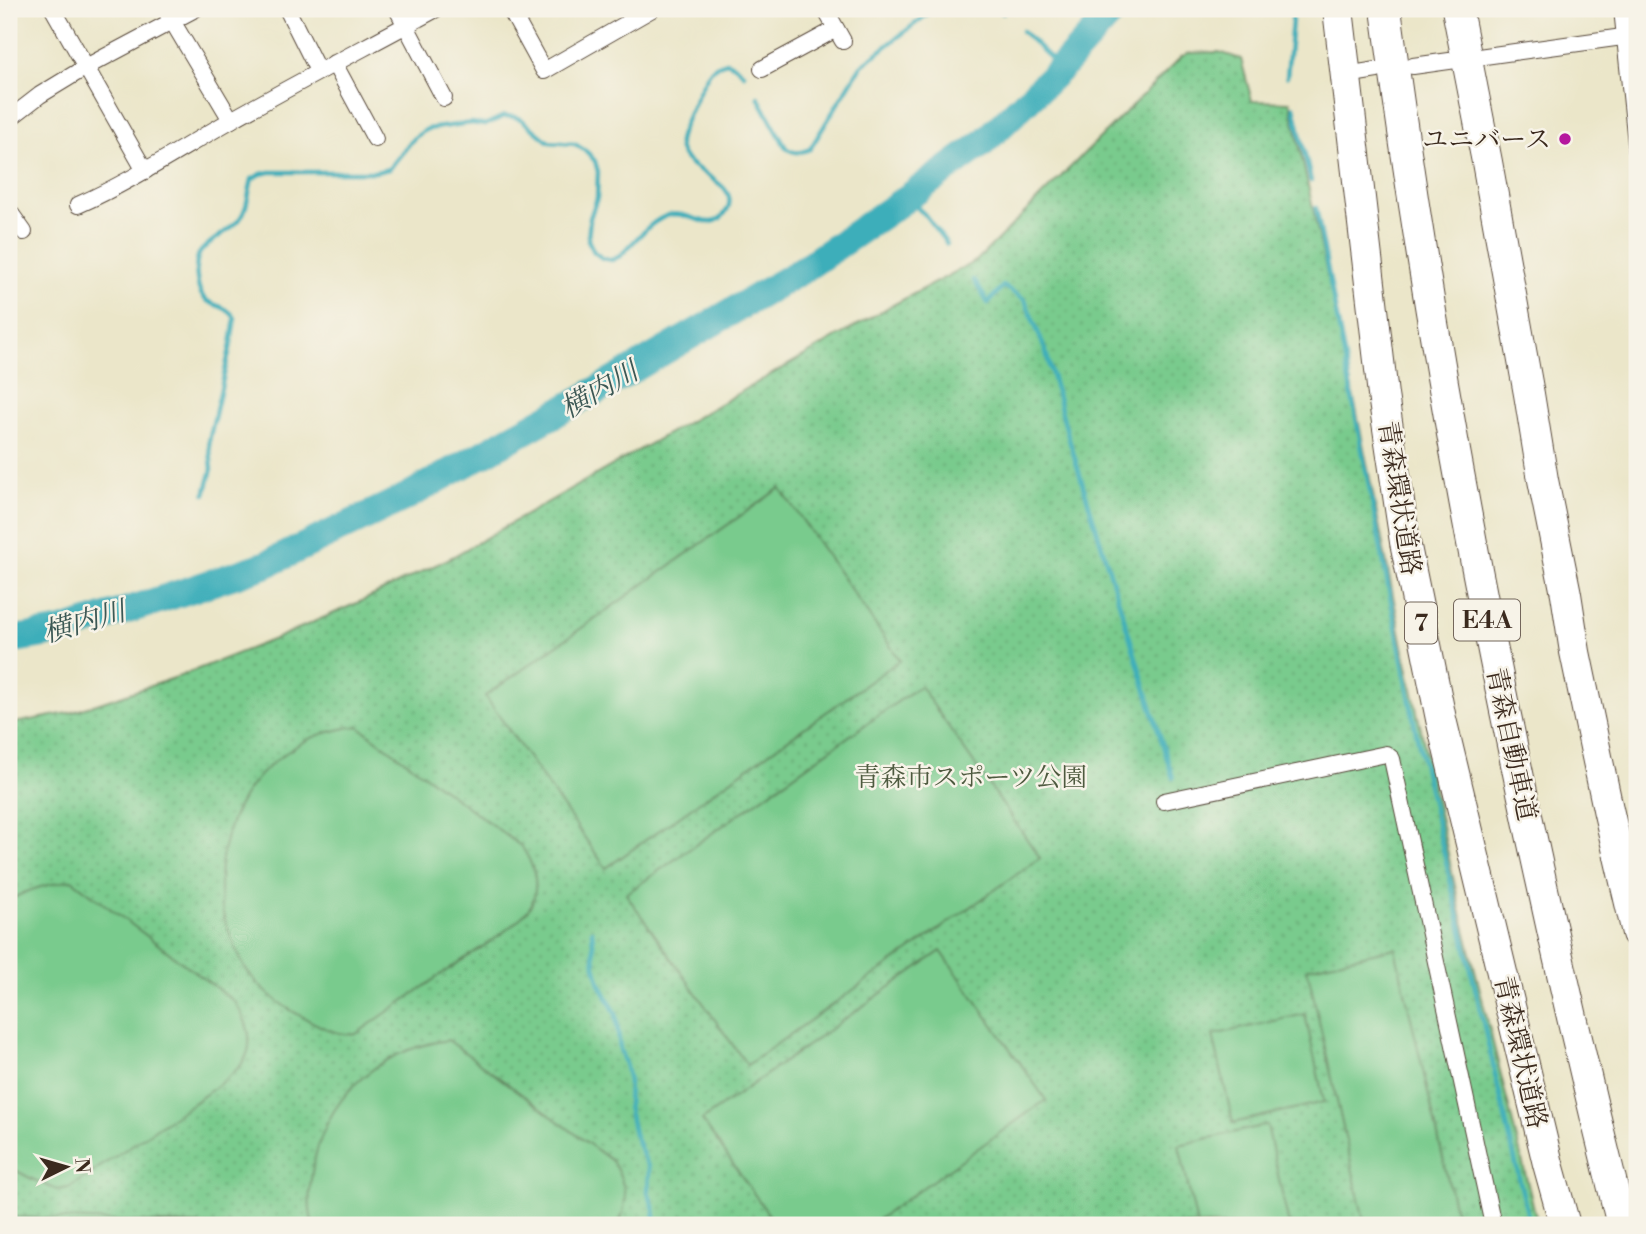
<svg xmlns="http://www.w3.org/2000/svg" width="1646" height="1234" font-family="'Libre Bodoni','Noto Serif JP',serif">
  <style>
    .grass { fill: url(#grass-dots); stroke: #5a7a56; stroke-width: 2 }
    .pitch { fill: #79cb8d; stroke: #5a7a56; stroke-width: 2 }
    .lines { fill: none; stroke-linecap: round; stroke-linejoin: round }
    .stream { stroke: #3eaeba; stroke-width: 4.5 }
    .river { stroke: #3eaeba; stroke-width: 28 }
    .street-casing { stroke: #554638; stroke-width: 18 }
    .highway-casing { stroke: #554638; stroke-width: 32 }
    .street { stroke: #fff; stroke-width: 16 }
    .highway { stroke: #fff; stroke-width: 30 }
    .poi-dot { fill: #b5179e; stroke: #f7f3e8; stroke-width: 2.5 }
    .labels { text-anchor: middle; stroke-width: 5; stroke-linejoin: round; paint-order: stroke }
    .shield { fill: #f7f3e8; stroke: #73665b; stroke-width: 2 }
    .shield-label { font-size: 24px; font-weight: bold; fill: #3b2a1e }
    .poi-label { font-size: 26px; fill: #3b2a1e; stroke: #f7f3e8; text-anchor: end }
    .street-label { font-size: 26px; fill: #3b2a1e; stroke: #f7f3e8 }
    .park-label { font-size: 26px; fill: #4e5a3f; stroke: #f7f3e8 }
    .water-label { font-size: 28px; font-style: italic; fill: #3c5855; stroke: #f7f3e8 }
  </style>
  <defs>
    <pattern id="grass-dots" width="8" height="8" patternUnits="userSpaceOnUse" patternTransform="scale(1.75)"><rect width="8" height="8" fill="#79cb8d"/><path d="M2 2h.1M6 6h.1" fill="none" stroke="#6aae79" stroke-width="1.8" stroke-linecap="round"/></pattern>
  </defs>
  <rect width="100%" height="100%" fill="#f7f3e8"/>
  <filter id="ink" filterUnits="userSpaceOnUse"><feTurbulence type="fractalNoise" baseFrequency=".0143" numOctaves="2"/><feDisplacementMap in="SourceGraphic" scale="14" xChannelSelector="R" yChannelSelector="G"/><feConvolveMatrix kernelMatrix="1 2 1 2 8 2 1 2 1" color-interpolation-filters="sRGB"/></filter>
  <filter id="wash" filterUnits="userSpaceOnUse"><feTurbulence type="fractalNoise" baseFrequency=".00686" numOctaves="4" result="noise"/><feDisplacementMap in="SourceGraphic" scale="28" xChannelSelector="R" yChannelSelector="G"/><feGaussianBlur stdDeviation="1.57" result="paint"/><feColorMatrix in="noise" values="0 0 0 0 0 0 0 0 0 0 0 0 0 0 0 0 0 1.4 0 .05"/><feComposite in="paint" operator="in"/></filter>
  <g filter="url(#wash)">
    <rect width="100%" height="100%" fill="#ebe6c9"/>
    <path class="grass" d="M1219 52 1241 59 1252 101 1290 102 1357 413 1406 661 1460 909 1538 1225H9V724L73 712 180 676 277 638 364 600 452 557 891 306 976 261 1181 57 1188 53Z"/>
    <g class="pitch">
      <path d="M780 488 900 660 606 868 485 696Z"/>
      <path d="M920 686 1040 858 747 1065 626 894Z"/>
      <path d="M358 726 522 847C533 864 540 882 532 903 525 922 468 956 449 969 418 991 387 1012 356 1034 336 1036 318 1025 301 1016 280 1005 259 988 245 968 241 962 239 955 236 949 230 935 223 919 221 903 217 867 225 827 244 796 257 775 278 757 298 745 315 734 338 729 358 726Z"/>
      <path d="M72 880 235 1002C246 1019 256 1043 243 1062 234 1076 203 1096 189 1106 149 1133 109 1161 69 1188L57 1190 32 1179 9 1167V901C27 889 50 884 72 880Z"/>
      <path d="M1395 948 1456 1215 1410 1225H1365L1307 968Z"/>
      <path d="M941 951 1046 1100 870 1225H776L702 1120Z"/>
      <path d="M1305 1014 1324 1102 1233 1123 1213 1035Z"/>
      <path d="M448 1040 612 1161C625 1183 630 1199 619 1223L617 1225H313C308 1209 309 1189 312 1172 324 1098 375 1051 448 1040Z"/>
      <path d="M1267 1125 1289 1225H1197L1179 1145Z"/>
      <path d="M9 1217H19L207 1225H9Z"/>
    </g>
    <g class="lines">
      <g class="stream">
        <path d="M998 9 1003 13"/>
        <path d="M1022 31 1061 68"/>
        <path d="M1287 77 1293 9"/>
        <path d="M758 97 786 148C795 154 800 153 810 149L861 66 934 9"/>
        <path d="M1294 107 1311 181"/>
        <path d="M907 198 925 215 947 244"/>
        <path d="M1316 208 1416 732 1530 1225"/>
        <path d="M974 280 988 303 1003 286 1025 300 1046 352 1068 436 1173 778"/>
        <path d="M205 494 212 469 209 441 231 344 235 318C225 303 213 308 204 298 199 293 198 285 197 278 196 271 196 263 198 256 202 245 230 231 239 220 248 209 248 193 252 179L261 174 270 172H375L389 169 414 138 427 129 472 123 485 125 504 116 515 117 521 119 549 142 575 144 587 152 595 161 598 172 597 198 590 218 588 240 594 252 602 258 612 260 620 256C634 243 649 221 669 215 689 209 712 237 727 210 741 185 693 172 684 157 681 153 678 146 679 142 679 133 705 76 712 69 716 65 721 64 727 62L735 66 744 74"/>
        <path d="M592 931 595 966 600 984 616 1014 620 1049 626 1067 629 1082 628 1106 634 1134 649 1169 648 1192 654 1209 656 1225"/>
      </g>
      <path class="river" d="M9 640 62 631 147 604 265 565 408 496 601 388 801 271 907 198 983 143 1061 68 1115 9"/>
    </g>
  </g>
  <g filter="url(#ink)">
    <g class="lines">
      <defs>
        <g id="street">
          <path d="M53 9 145 171"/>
          <path d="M165 9 231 120"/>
          <path d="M287 9 318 71"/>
          <path d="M397 9 444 98"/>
          <path d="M510 9 544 71 652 9"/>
          <path d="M825 9 843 41"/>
          <path d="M1622 9 1637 153"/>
          <path d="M334 63 375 139"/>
          <path d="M1413 66 1637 35"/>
          <path d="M762 69 836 29"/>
          <path d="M1346 75 1377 70"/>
          <path d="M9 119 40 95 86 67 195 9"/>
          <path d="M78 205C132 181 182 148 233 119 300 81 368 46 436 9"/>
          <path d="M9 211 24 232"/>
          <path d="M1164 801 1386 754 1392 759 1493 1225"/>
        </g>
        <g id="highway">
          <path d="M1338 9 1383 395 1405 542 1441 719 1548 1164 1565 1225"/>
          <path d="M1386 9C1440 419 1522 824 1622 1225"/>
          <path d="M1457 9 1487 162 1529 394 1543 480 1566 594 1575 652 1608 809 1637 933"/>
        </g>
      </defs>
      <use href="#street" class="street-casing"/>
      <use href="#highway" class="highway-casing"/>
      <use href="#street" class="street"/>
      <use href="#highway" class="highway"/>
    </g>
  </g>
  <circle class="poi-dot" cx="1565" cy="139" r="7"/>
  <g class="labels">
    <g class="shield">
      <rect x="1454" y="599.5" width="66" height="41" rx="5"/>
      <rect x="1405" y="602.5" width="32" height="41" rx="5"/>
    </g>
    <g class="shield-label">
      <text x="1487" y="628">E4A</text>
      <text x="1421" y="631">7</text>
    </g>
    <g class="poi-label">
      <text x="1551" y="148">ユニバース</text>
    </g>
    <g class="street-label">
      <text transform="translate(1400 498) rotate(81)" y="9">青森環状道路</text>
      <text transform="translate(1512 744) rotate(78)" y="9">青森自動車道</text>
      <text transform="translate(1521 1052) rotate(77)" y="9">青森環状道路</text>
    </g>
    <g class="park-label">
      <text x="971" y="786">青森市スポーツ公園</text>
    </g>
    <g class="water-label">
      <text transform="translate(599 389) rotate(-30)" y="10">横内川</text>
      <text transform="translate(84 621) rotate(-16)" y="10">横内川</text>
    </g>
  </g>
  <rect width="1646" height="1234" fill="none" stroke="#f7f3e8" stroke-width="35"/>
  <g transform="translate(66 1167) rotate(85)" stroke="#f7f3e8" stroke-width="5" paint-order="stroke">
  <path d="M0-5L12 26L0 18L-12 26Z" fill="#3b2a1e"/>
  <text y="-10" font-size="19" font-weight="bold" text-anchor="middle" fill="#3b2a1e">N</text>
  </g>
</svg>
